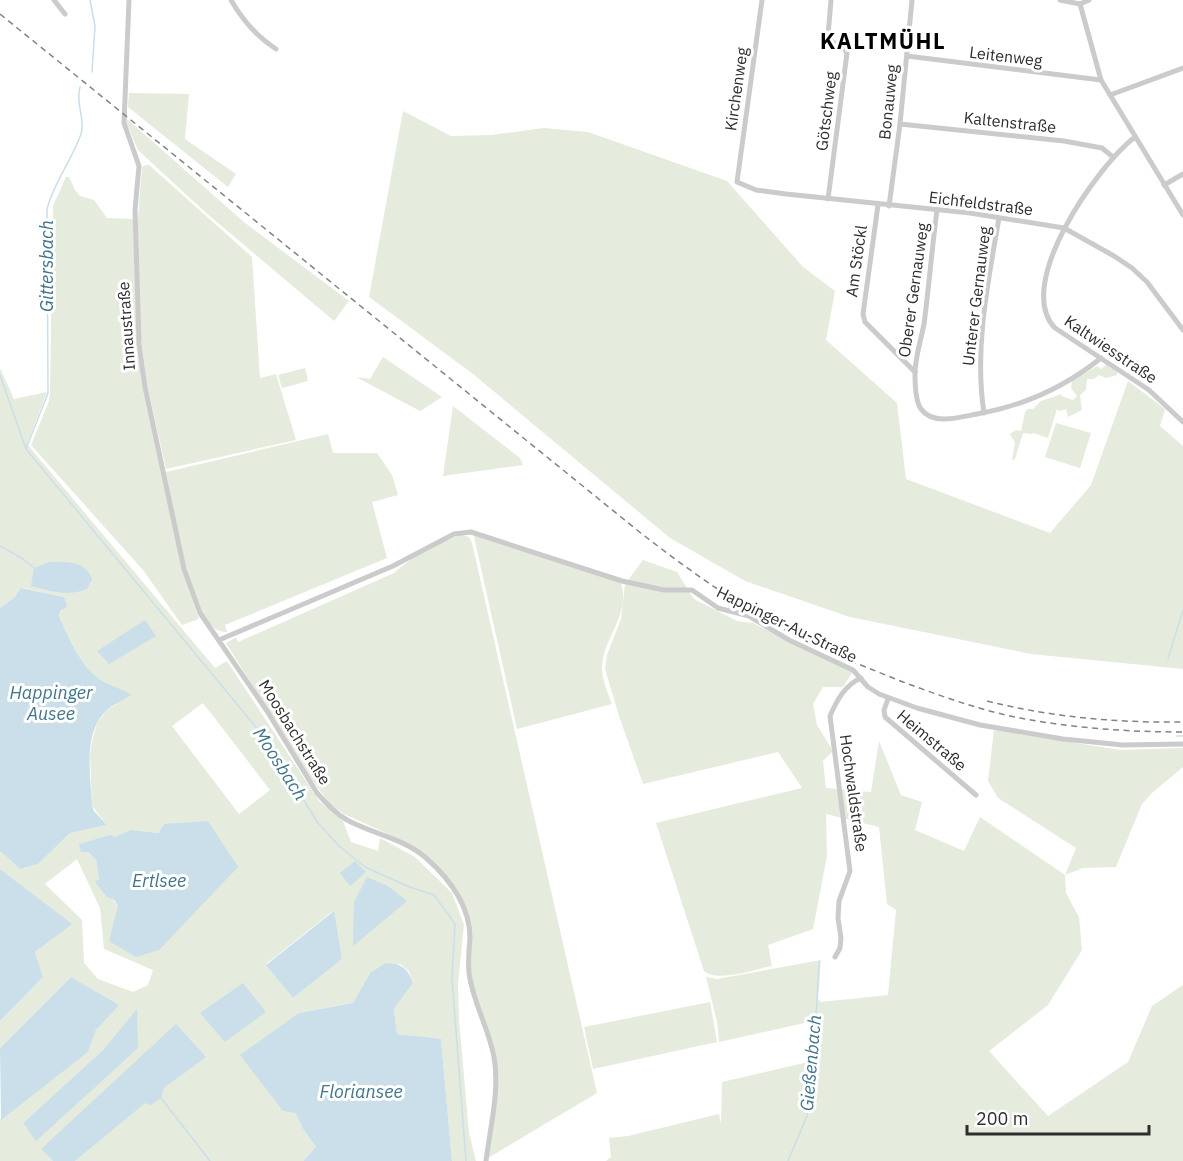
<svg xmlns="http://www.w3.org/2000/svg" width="1183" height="1161" font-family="'IBM Plex Sans',sans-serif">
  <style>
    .green { fill: #e5ebdd; fill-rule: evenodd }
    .water { fill: #cadfe9 }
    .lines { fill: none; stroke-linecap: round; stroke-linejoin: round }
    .stream { stroke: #cadfe9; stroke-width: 1.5 }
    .street { stroke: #cbcbcb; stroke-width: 5 }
    .rail { stroke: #838383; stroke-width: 1.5; stroke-dasharray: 6 4.5; stroke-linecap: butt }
    .labels { text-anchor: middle; stroke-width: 6; stroke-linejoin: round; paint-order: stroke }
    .street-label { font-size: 16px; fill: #2e2e2e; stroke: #fff }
    .water-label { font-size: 18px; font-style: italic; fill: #41748b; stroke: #fff }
    .district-label { font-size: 22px; font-weight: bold; letter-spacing: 1.5px; fill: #000; stroke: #fff }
  </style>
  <rect width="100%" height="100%" fill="#fff"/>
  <g class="green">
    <path d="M129 93 189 94 185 139 236 174 228 187 128 107Z"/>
    <path d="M403 111 451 136 491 135 544 128 588 132 727 181 803 267 835 291 826 340 897 403 906 479 1050 533 1091 485 1128 381 1165 409 1160 426 1183 446V669L1031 654 850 617 745 581 670 538 473 374 369 297Z"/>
    <path d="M127 119 245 223 349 301 334 321 205 212 138 150 127 124Z"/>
    <path d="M146 165H149L252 257 260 378 276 374 296 440 166 469 147 384 140 331 137 231 142 167Z"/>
    <path d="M66 177H69L75 190 80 196 94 200 107 218 133 219 137 353 187 584 199 619 182 625 143 570 31 445 49 401 50 392 53 206Z"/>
    <path d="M383 357 442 397 420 411 356 377 370 379Z"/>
    <path d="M1107 364 1117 372V375L1106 378 1099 375 1094 379H1087L1086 390 1080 395 1082 410 1068 417 1066 409 1060 411 1057 409 1048 438 1033 433 1032 434 1023 433 1015 459 1012 460 1015 443 1010 434 1016 430 1021 431 1025 412 1028 409H1033L1041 401 1062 394 1061 396 1073 400 1077 396 1071 388 1072 381 1097 366 1101 369Z"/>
    <path d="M0 368 14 399 47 392 27 444 215 668 227 661 319 801 343 821 351 842 378 851 380 838 415 857 452 893 464 925 458 984 459 1019 469 1133 476 1161H452L441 1040 397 1034 394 1009 413 983 409 971 400 964 370 973 353 1003 299 1013 295 1113 303 1129 316 1147 303 1161H75L145 1102 205 1057 41 1149 53 1161H0V1119L88 1052 96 1030 118 1005 71 977 0 1048V1021L43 977 35 952 71 924 0 869V851L20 869 38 864 70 833 107 825 92 806 90 755 92 742 97 723 107 710 130 695C121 688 110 686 101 680 80 666 69 638 59 616L62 610 67 604 64 597 23 588 15 597 0 608ZM203 703 270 790 239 814 172 726ZM131 830 160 833 117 915 118 906 96 882 99 879 96 860 88 852ZM77 859 100 908 104 949 153 970 148 985 133 992 98 979 84 963 82 920 45 884ZM333 911 342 959 293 998 266 964ZM137 1010 36 1140 23 1123 104 1049Z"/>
    <path d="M305 368 308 381 282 388 278 375Z"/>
    <path d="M453 406 520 458 523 465 443 476Z"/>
    <path d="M1056 423 1091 433 1080 468 1045 457Z"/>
    <path d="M328 434 333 453H377L392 475 398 495 372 502 387 558 225 625 227 632C221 632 215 630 211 625 186 597 174 511 166 472Z"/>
    <path d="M461 535 469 537 472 543 597 1093 488 1158 497 1073 472 982 466 908 429 858 388 834 344 814 330 804 306 772 226 643 236 637 238 642 394 573C413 556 437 543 461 535Z"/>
    <path d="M478 535 621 583C631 615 602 639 602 668 602 680 608 693 612 704L517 729 474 537Z"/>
    <path d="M643 560 677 572 694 599 737 621 753 623 851 671 852 673 843 687H823L813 704 817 725 833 751 823 761 826 788 871 792 879 741 901 795 922 802 915 830 964 851 980 817 1065 875 1076 848 998 798 988 781 994 730 1120 750 1183 748V767L1152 793 1142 804 1116 867 1083 868 1065 875 1066 893 1079 917 1082 950 1048 1005 989 1051 1048 1116 1128 1062 1152 1006 1183 985V1161H606L611 1157 609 1138 628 1136 719 1114 721 1124 722 1082 813 1061V1021L719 1042 717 1021 706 977 717 979 821 960 818 999 821 1002 888 995 896 910 887 904 879 827 826 814 827 856 813 929 768 945 772 966C755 969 718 983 704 971L656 823 802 788 778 752 643 784 619 716 605 669 607 655 621 619 625 584Z"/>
    <path d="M710 1002 717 1042 593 1069 584 1027Z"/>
  </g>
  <g class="water">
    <path d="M50 562C67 562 85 560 92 579L87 589C67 597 51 591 31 586L34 568Z"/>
    <path d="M21 588 64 597 67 604 66 608 61 610 59 616C69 638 80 666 101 680 110 686 122 688 131 695 123 701 113 704 107 710 82 733 91 776 92 806L94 811 107 825 70 833 38 864 20 869 0 851V608L15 597Z"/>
    <path d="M145 620 156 636 109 664 97 651Z"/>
    <path d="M208 821 238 867 159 950 136 957 109 941 118 906 114 900 107 897 95 882 99 879 96 860 88 852H81L79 844 110 835 115 837 131 830 159 833 164 824Z"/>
    <path d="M355 861 366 872 350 886 340 873Z"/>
    <path d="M0 869 72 924 35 952 43 977 0 1021Z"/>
    <path d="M367 877 388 886 407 901 353 946 354 902Z"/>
    <path d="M334 911 342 959 293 998 266 965Z"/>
    <path d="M386 963C402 964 408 968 413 983L394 1009 397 1034 441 1039 452 1161H303L316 1147 303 1129 295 1113 283 1111 240 1055 299 1013 353 1003 370 973Z"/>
    <path d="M71 977 119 1005 96 1030 88 1052 1 1120 0 1048Z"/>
    <path d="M243 983 266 1012 225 1042 200 1013Z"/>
    <path d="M137 1009 138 1048 36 1141 23 1123 104 1049Z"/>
    <path d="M176 1024 206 1057 164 1088 161 1098 151 1105 145 1103 75 1161H53L41 1149Z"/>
  </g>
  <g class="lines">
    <g class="stream">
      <path d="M90 0 95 26 92 72"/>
      <path d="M0 375 26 449 265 738 318 823 339 846 365 867 407 886 434 895 455 924 452 978 466 1161"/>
      <path d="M26 449 48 393 47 209C54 182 72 160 81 134 86 120 75 104 80 87"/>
      <path d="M0 546 23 559 34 568"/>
      <path d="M1168 659 1183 610"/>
      <path d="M1177 736H1183"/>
      <path d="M161 1098 210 1161"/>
      <path d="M788 1161 807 1116 813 1072 819 962"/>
    </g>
    <g class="street">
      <path d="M54 0 65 14"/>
      <path d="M129 0 124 123 139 166 135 210 139 344 145 387 184 569 200 613 267 711 317 793C326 803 335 813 347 820 373 834 402 838 425 857 449 878 470 905 470 938 469 952 467 965 470 979 475 1006 489 1030 494 1057 500 1090 490 1128 486 1161"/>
      <path d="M231 0C243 21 256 36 276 49"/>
      <path d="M762 0 737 182 756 190 786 194 970 213 1064 228 1114 256 1132 268 1147 282 1183 330"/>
      <path d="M1060 0 1080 4 1089 0"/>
      <path d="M1080 4 1101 80 1183 215"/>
      <path d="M907 56 1101 80"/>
      <path d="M1110 95 1183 68"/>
      <path d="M900 124 1064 141 1102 148 1113 157"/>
      <path d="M1135 137C1098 165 1013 285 1055 328L1149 390 1183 422"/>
      <path d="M1164 185 1183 174"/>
      <path d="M828 199 847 53 843 46 832 42 828 36 831 0"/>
      <path d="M878 205 863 314 865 322 915 372"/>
      <path d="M889 206 900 124 912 0"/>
      <path d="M937 210C932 248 929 286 924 324 921 340 915 357 915 374 915 384 915 401 921 409 933 426 961 417 977 414 1023 406 1065 387 1101 358"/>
      <path d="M984 413C974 349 988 282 999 218"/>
      <path d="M219 640 393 566 454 534 471 532 622 581 664 590H692L718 608 749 616 789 640 853 670 868 687 879 694 917 708 980 725 1063 739 1123 745 1183 744"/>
      <path d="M888 699 884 710 885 717 976 795"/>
      <path d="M835 957 840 948 841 938 838 918 839 901 850 871 830 716C837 700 845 685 861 678"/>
    </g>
    <g class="rail">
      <path d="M0 14 642 534C690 571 740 607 794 635 829 653 866 667 903 682 941 696 979 710 1020 718 1073 728 1128 732 1183 732"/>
      <path d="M987 701C1051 717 1117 723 1183 722"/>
    </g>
  </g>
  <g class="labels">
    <g class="street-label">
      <text transform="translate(1006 56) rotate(7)" y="6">Leitenweg</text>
      <text transform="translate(736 89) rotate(-82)" y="6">Kirchenweg</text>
      <text transform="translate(888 102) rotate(-84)" y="6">Bonauweg</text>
      <text transform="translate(826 111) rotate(-83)" y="6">Götschweg</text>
      <text transform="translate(1010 122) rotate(6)" y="6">Kaltenstraße</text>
      <text transform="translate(981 203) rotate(7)" y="6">Eichfeldstraße</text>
      <text transform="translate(856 261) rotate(-82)" y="6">Am Stöckl</text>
      <text transform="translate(913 290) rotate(-82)" y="6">Oberer Gernauweg</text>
      <text transform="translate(976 296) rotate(-83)" y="6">Unterer Gernauweg</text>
      <text transform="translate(126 326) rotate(-94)" y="6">Innaustraße</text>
      <text transform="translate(1111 349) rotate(34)" y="6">Kaltwiesstraße</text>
      <text transform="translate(787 624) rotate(26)" y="6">Happinger-Au-Straße</text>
      <text transform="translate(295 732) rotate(58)" y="6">Moosbachstraße</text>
      <text transform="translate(932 740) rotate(40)" y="6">Heimstraße</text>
      <text transform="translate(854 793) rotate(82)" y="6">Hochwaldstraße</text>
    </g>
    <g class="water-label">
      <text transform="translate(47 266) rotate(-90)" y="6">Gittersbach</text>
      <text x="51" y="699">Happinger<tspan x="51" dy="21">Ausee</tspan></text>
      <text transform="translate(280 764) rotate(57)" y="6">Moosbach</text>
      <text x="159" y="887">Ertlsee</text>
      <text transform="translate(811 1063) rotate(-85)" y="6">Gießenbach</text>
      <text x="361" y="1098">Floriansee</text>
    </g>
    <g class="district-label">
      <text x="883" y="49">KALTMÜHL</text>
    </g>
  </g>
  <path d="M967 1125v9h182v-9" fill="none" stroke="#2e2e2e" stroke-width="3"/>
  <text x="976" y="1125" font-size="18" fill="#2e2e2e" stroke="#ffffff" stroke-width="4.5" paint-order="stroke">200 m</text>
</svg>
